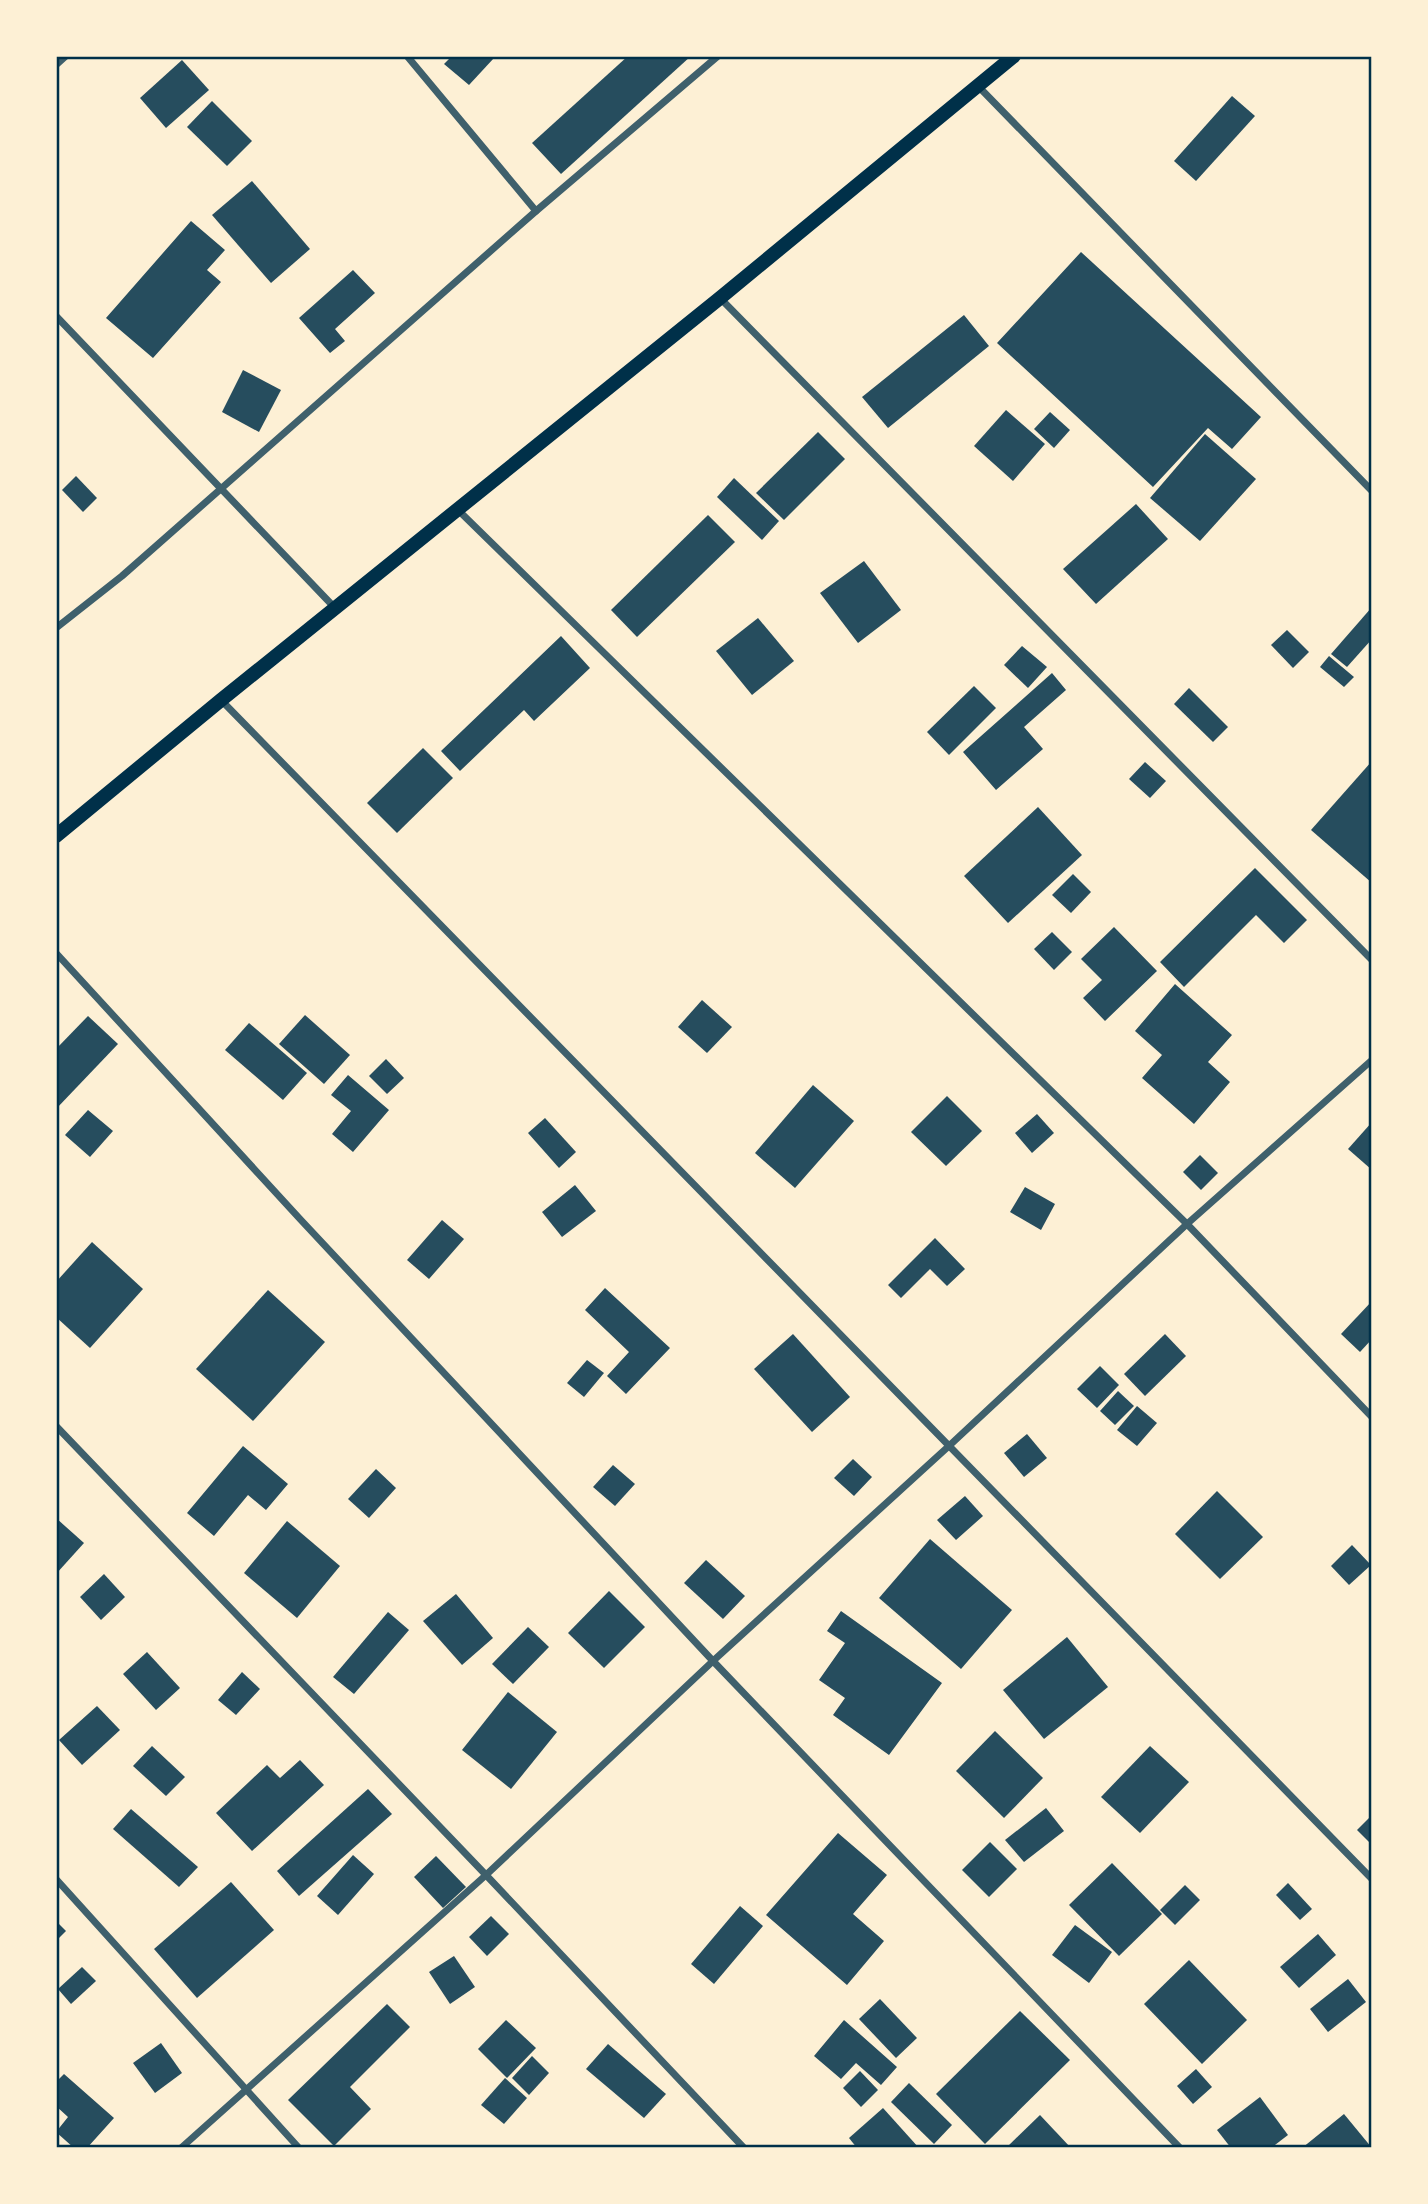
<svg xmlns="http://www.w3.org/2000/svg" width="1428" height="2204" font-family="'PT Sans Narrow',sans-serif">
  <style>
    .building { fill: #264d5e }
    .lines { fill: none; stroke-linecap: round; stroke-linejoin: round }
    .minor { stroke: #3f606c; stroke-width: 7 }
    .secondary { stroke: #003049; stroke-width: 14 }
    .neatline { fill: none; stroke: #003049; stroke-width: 2.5 }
  </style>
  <rect width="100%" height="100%" fill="#fdf0d5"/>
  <g class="building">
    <path d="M452 56H492L494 58 469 85 444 64Z"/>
    <path d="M628 56H691L561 174 532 143Z"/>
    <path d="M182 60 209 90 166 128 140 98Z"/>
    <path d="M1232 96 1255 116 1196 181 1174 161Z"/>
    <path d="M212 101 252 141 227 166 187 127Z"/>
    <path d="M252 181 310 249 271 283 212 215Z"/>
    <path d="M191 221 225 250 207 270 221 282 153 358 106 318Z"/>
    <path d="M1081 252 1261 417 1232 449 1208 428 1153 487 997 343Z"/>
    <path d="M353 270 375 293 335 329 345 341 330 353 299 318Z"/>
    <path d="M964 315 989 346 888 428 862 397Z"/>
    <path d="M243 370 281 390 259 432 222 412Z"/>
    <path d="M1006 410 1045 444 1013 481 974 446Z"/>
    <path d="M1050 412 1070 430 1054 448 1034 429Z"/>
    <path d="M818 432 845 459 784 520 756 493Z"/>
    <path d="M1205 434 1256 479 1200 541 1150 498Z"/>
    <path d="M76 476 97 498 83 512 62 490Z"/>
    <path d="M734 478 779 521 762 540 717 497Z"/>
    <path d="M1136 504 1168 539 1096 604 1063 569Z"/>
    <path d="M708 515 735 542 637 637 611 610Z"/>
    <path d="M864 561 901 610 858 643 820 593Z"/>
    <path d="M1372 607V639L1347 667 1331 654Z"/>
    <path d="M758 618 794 661 752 695 716 651Z"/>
    <path d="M1287 630 1309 652 1293 668 1271 645Z"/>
    <path d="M561 636 590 668 534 721 524 710 460 771 441 751Z"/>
    <path d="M1022 646 1047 667 1028 688 1004 665Z"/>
    <path d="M1329 656 1354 677 1344 687 1320 667Z"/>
    <path d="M1052 673 1066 690 1024 727 1043 749 996 790 963 752Z"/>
    <path d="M974 686 996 708 949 755 927 732Z"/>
    <path d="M1189 688 1228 727 1213 742 1174 704Z"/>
    <path d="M423 748 453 778 397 833 367 803Z"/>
    <path d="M1372 761V883L1311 830Z"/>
    <path d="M1145 762 1166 781 1150 798 1129 779Z"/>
    <path d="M1038 807 1082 855 1008 923 964 876Z"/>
    <path d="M1255 868 1307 920 1284 943 1256 915 1184 987 1160 962Z"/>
    <path d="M1073 874 1091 892 1071 913 1052 895Z"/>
    <path d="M1114 927 1157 971 1105 1021 1083 998 1102 980 1081 959Z"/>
    <path d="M1052 932 1072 952 1054 970 1034 949Z"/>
    <path d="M1175 984 1232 1035 1208 1062 1230 1082 1194 1124 1142 1078 1162 1055 1135 1031Z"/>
    <path d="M702 1000 732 1027 707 1053 678 1027Z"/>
    <path d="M305 1015 350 1055 324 1084 279 1044Z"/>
    <path d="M88 1016 118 1044 56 1109V1049Z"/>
    <path d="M249 1023 307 1073 283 1100 225 1050Z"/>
    <path d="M386 1059 404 1078 387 1094 369 1076Z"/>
    <path d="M348 1075 389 1110 353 1152 332 1134 351 1111 331 1095Z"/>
    <path d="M813 1085 854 1121 795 1188 755 1153Z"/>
    <path d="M947 1096 982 1131 946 1166 911 1132Z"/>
    <path d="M88 1110 113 1131 90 1157 65 1135Z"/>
    <path d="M1037 1114 1054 1133 1032 1153 1015 1133Z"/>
    <path d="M545 1118 576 1152 559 1168 528 1133Z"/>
    <path d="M1372 1122V1170L1348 1149Z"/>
    <path d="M1200 1155 1218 1173 1201 1190 1183 1172Z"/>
    <path d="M575 1185 596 1211 562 1237 542 1212Z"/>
    <path d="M1025 1187 1055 1204 1041 1230 1010 1212Z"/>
    <path d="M442 1220 464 1239 429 1279 407 1260Z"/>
    <path d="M935 1238 965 1269 947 1286 930 1269 901 1298 888 1285Z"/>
    <path d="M92 1242 143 1289 90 1348 56 1317V1282Z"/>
    <path d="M605 1288 670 1348 626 1394 607 1376 629 1352 585 1310Z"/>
    <path d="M268 1290 325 1342 253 1421 196 1369Z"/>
    <path d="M1372 1301V1339L1360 1352 1341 1334Z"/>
    <path d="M793 1334 850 1397 812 1432 754 1369Z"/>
    <path d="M1165 1334 1186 1356 1145 1396 1124 1374Z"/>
    <path d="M587 1360 604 1373 584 1397 567 1383Z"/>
    <path d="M1100 1366 1119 1385 1097 1408 1077 1389Z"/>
    <path d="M1118 1391 1134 1406 1115 1425 1100 1411Z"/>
    <path d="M1137 1406 1157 1423 1137 1446 1117 1430Z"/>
    <path d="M1027 1434 1047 1458 1024 1477 1004 1453Z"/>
    <path d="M243 1446 288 1484 266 1510 248 1495 214 1536 187 1513Z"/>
    <path d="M853 1459 872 1477 854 1496 834 1478Z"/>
    <path d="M613 1465 635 1484 615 1506 593 1487Z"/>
    <path d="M376 1469 396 1488 369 1518 348 1499Z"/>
    <path d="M1217 1491 1263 1537 1220 1579 1175 1534Z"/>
    <path d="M965 1496 983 1516 956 1540 937 1520Z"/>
    <path d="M56 1518 84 1543 56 1574Z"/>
    <path d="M287 1521 340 1566 297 1618 244 1573Z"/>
    <path d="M930 1539 1012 1610 961 1669 879 1598Z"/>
    <path d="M1352 1545 1371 1565 1349 1585 1331 1566Z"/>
    <path d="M706 1560 745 1596 723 1619 684 1583Z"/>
    <path d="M104 1574 125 1597 101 1620 80 1597Z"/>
    <path d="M609 1591 645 1627 604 1668 568 1633Z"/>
    <path d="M456 1594 493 1638 462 1665 423 1621Z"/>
    <path d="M841 1611 942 1683 889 1755 833 1715 845 1698 819 1680 845 1643 827 1631Z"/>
    <path d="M388 1612 409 1630 354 1694 333 1677Z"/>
    <path d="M528 1627 549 1647 513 1684 492 1664Z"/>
    <path d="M1067 1637 1108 1687 1044 1739 1003 1690Z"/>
    <path d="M147 1652 180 1688 156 1710 123 1674Z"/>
    <path d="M242 1672 260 1689 236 1715 218 1700Z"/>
    <path d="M508 1692 557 1732 511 1789 462 1750Z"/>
    <path d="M97 1706 120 1730 82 1765 59 1740Z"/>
    <path d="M995 1731 1043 1778 1004 1818 956 1771Z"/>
    <path d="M152 1746 185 1777 166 1796 133 1766Z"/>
    <path d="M1150 1746 1189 1782 1140 1833 1101 1797Z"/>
    <path d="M300 1760 324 1785 252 1851 216 1813 267 1765 280 1778Z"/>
    <path d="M368 1789 392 1814 299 1896 277 1871Z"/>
    <path d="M1046 1808 1064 1831 1024 1862 1005 1840Z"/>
    <path d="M131 1809 198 1867 179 1887 113 1829Z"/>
    <path d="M1372 1815V1845L1357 1830Z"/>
    <path d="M838 1833 887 1875 853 1914 884 1941 847 1985 766 1915Z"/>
    <path d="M990 1842 1017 1869 989 1897 962 1870Z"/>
    <path d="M353 1855 374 1874 338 1915 317 1896Z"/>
    <path d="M436 1856 466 1887 443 1908 414 1877Z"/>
    <path d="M1112 1863 1162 1914 1119 1956 1069 1905Z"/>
    <path d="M231 1882 274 1930 197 1998 154 1949Z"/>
    <path d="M1288 1883 1312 1909 1300 1920 1276 1895Z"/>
    <path d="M1185 1885 1200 1900 1175 1925 1160 1910Z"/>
    <path d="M740 1906 763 1926 714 1984 691 1964Z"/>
    <path d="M491 1916 509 1934 487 1956 469 1937Z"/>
    <path d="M56 1921 66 1931 56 1941Z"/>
    <path d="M1075 1925 1112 1952 1089 1983 1052 1955Z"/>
    <path d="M1318 1934 1336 1955 1299 1988 1280 1967Z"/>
    <path d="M454 1956 475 1987 450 2004 429 1972Z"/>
    <path d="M1189 1960 1247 2020 1202 2064 1144 2004Z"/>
    <path d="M82 1967 96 1981 71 2004 58 1989Z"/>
    <path d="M1348 1979 1366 2002 1328 2032 1310 2009Z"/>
    <path d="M880 1999 917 2038 896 2058 859 2019Z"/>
    <path d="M387 2004 410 2027 350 2087 371 2109 334 2146 288 2100Z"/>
    <path d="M1020 2011 1070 2060 985 2144 936 2094Z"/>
    <path d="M506 2020 536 2048 507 2078 478 2049Z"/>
    <path d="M844 2020 897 2067 881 2085 856 2063 841 2079 814 2056Z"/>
    <path d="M161 2043 182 2073 155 2093 133 2063Z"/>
    <path d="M608 2044 666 2094 644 2118 586 2069Z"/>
    <path d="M532 2056 549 2073 529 2095 512 2078Z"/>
    <path d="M1196 2069 1212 2087 1193 2104 1177 2086Z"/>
    <path d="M860 2071 878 2090 861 2107 843 2088Z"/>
    <path d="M64 2074 114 2118 87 2148H74L56 2132 68 2117 56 2106V2082Z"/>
    <path d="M505 2078 527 2098 504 2124 481 2105Z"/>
    <path d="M909 2083 952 2125 934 2144 891 2102Z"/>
    <path d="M1260 2097 1288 2135 1271 2148H1231L1217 2130Z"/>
    <path d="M883 2108 919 2148H857L849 2138Z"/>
    <path d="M1344 2114 1372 2148H1302Z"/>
    <path d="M1040 2115 1071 2148H1006Z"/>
  </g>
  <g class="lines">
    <g class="minor">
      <path d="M407 56 536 211"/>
      <path d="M56 65 66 56"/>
      <path d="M977 85 1372 491"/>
      <path d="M720 298 1372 960"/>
      <path d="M56 316 335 608"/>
      <path d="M458 510 1187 1224 1372 1417"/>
      <path d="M56 628 122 576 536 211 718 56"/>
      <path d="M221 700 1372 1879"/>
      <path d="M56 953 300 1219 713 1661 1180 2148"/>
      <path d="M56 1426 486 1875 744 2148"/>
      <path d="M56 1879 299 2148"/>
      <path d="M181 2148 486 1875 713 1661 950 1445 1187 1224 1372 1060"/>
    </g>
    <path class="secondary" d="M56 836 221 700 720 298 1014 56"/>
  </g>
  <rect width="1428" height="2204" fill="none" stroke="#fdf0d5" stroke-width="116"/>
  <rect x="58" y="58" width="1312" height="2088" class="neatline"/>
</svg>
